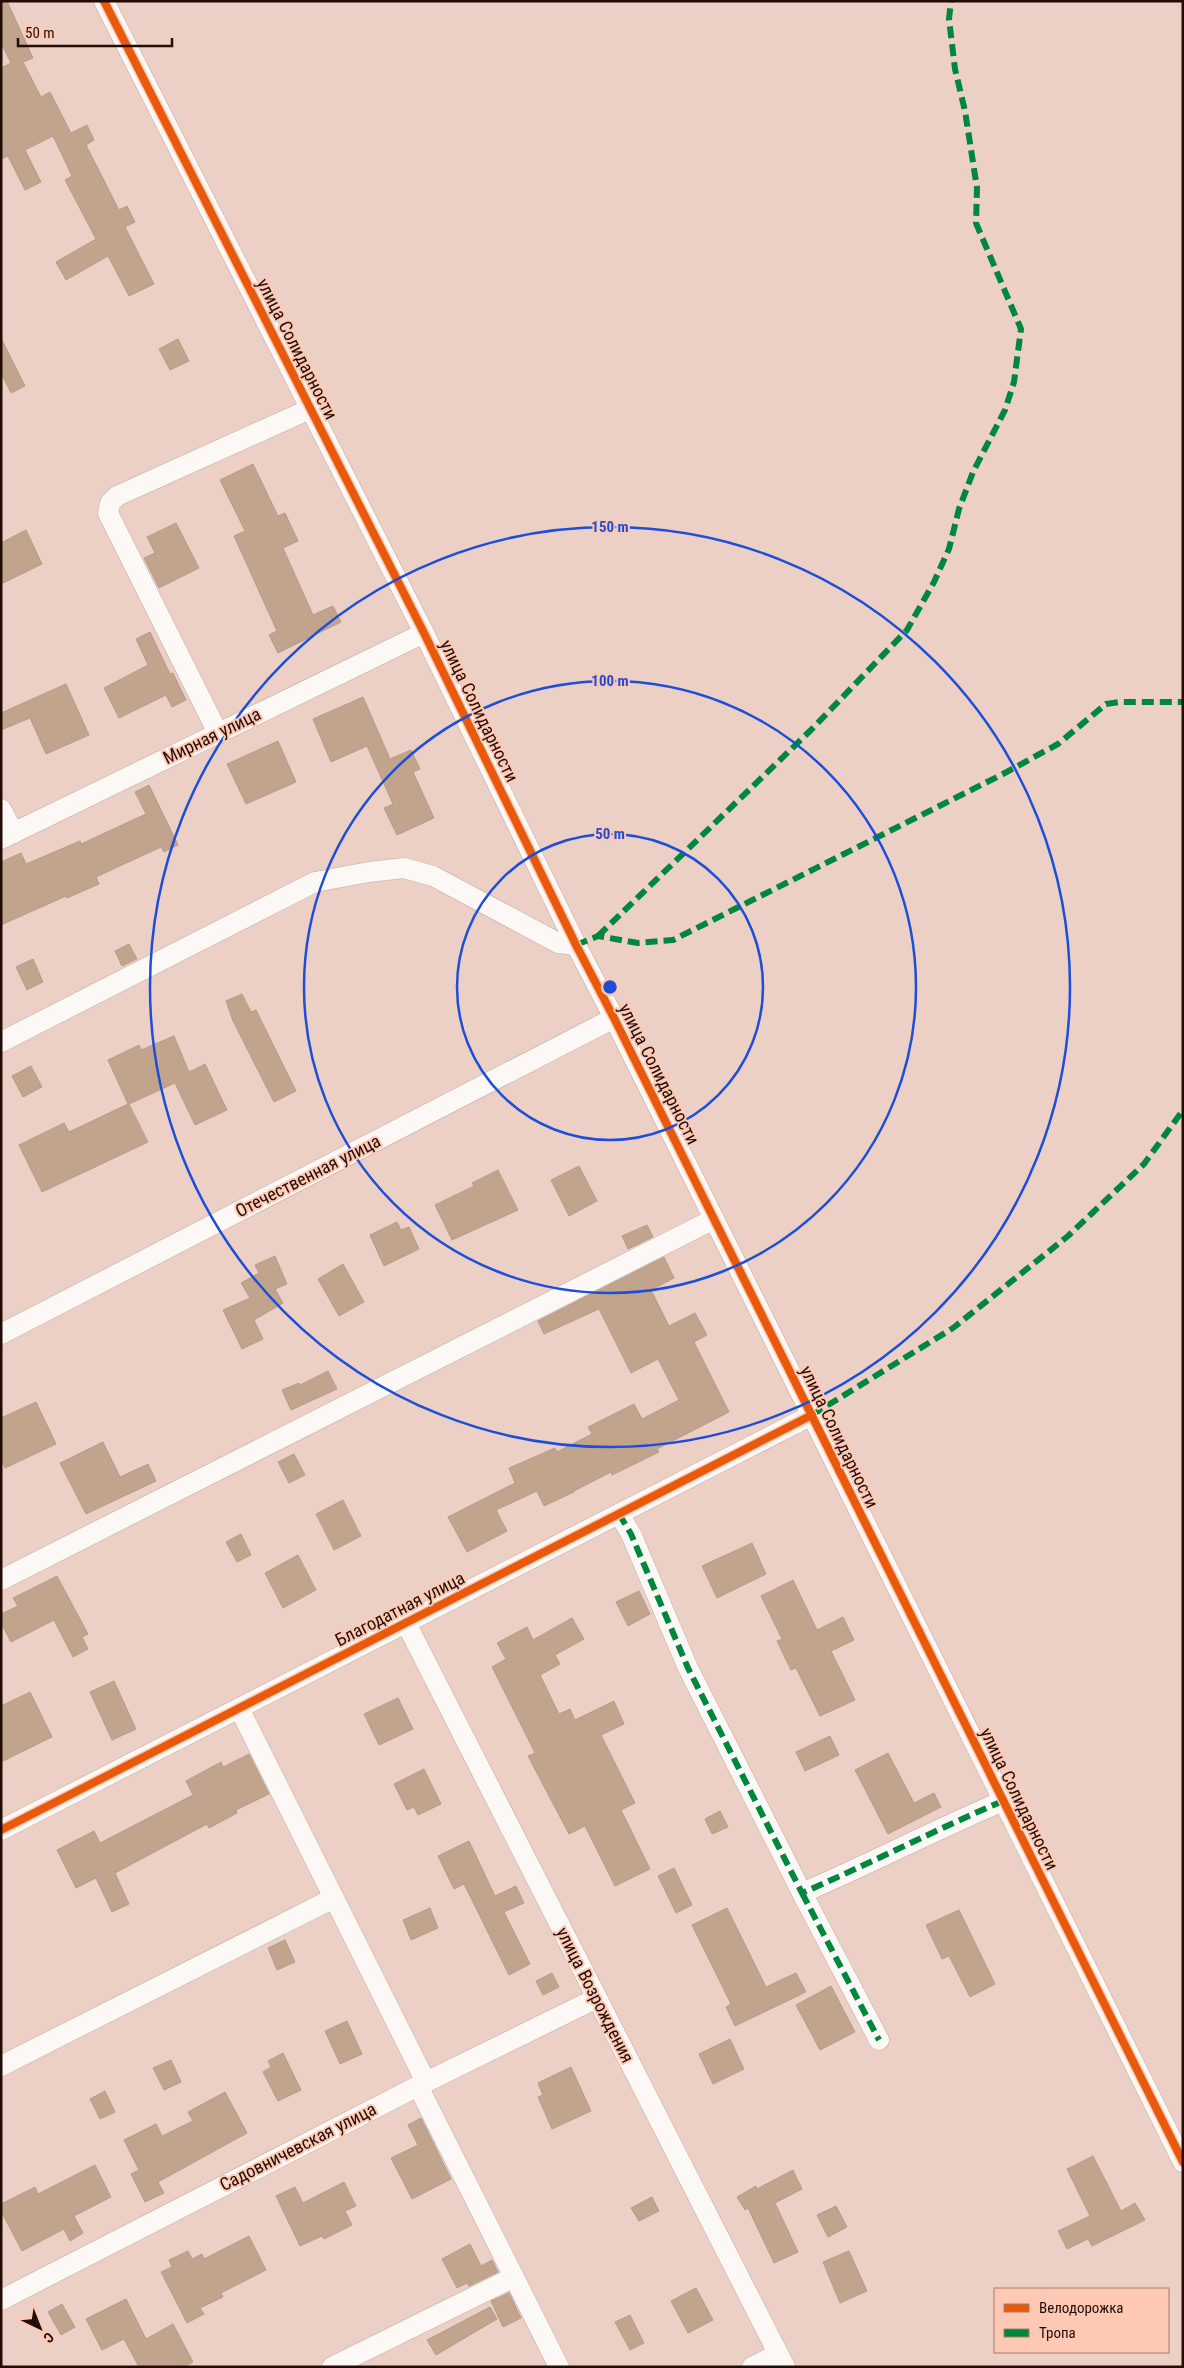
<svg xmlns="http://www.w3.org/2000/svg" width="1184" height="2368" font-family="'Roboto Condensed',sans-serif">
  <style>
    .building { fill: #c2a48d; stroke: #b29c90 }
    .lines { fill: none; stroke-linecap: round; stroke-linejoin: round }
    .minor-casing { stroke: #c0a89f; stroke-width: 21 }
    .minor { stroke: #fcf8f6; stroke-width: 20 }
    .quiet { stroke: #00873e; stroke-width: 6; stroke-dasharray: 12 6; stroke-linecap: butt }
    .cycleway-casing { stroke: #fdc9b5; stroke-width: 11 }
    .cycleway { stroke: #e8590c; stroke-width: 8 }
    .ring { fill: none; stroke: #1d4ed8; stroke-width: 2.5 }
    .labels { text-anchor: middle; stroke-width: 4; stroke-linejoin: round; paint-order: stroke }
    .street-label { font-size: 18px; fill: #220c05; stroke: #fdc9b5 }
    .centre { fill: #1d4ed8; stroke: #fdc9b5; stroke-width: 2.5 }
    .ring-label { font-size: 15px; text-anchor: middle; font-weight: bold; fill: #1d4ed8; stroke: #fdc9b5; stroke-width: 4; stroke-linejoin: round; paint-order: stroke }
  </style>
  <rect width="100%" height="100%" fill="#edd0c5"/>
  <g class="building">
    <path d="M1 1H7L33 58 23 62 41 97 50 92 71 133 87 125 94 140 86 145 119 210 127 206 135 222 125 227 154 284 129 296 108 256 66 280 56 262 96 239 65 180 72 176 53 136 25 150 41 182 25 190 8 156 1 159V68L11 63 1 43Z"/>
    <path d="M1 338 25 386 11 393 1 373Z"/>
    <path d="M178 339 189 361 170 370 159 349Z"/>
    <path d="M253 464 278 516 285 513 298 541 283 548 313 615 333 606 341 622 278 653 269 635 277 631 234 536 245 531 220 480Z"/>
    <path d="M176 523 199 568 159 588 144 558 155 553 147 537Z"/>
    <path d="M26 530 42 564 1 584V543Z"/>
    <path d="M150 632 170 674 173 673 186 700 172 707 166 695 119 718 104 688 148 665 136 639Z"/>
    <path d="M66 684 89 735 46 754 30 718 1 730V713Z"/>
    <path d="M363 697 390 759 411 750 420 769 413 772 434 818 397 835 384 808 393 804 367 746 331 762 313 719Z"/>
    <path d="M278 741 296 782 246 804 227 764Z"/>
    <path d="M149 785 178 845 164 852 161 847 96 877 99 884 67 898 66 896 1 925V862L21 853 26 864 80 841 81 844 146 814 135 792Z"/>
    <path d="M129 944 137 959 122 966 115 951Z"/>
    <path d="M33 959 43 982 27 990 16 967Z"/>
    <path d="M242 994 251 1012 256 1010 296 1091 274 1102 233 1021 226 1001Z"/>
    <path d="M174 1036 189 1072 205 1064 227 1110 195 1125 175 1083 129 1104 148 1142 42 1192 19 1145 64 1123 69 1132 128 1104 108 1060 139 1045 141 1050Z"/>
    <path d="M31 1066 42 1087 23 1097 12 1076Z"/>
    <path d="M579 1166 597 1201 569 1216 551 1180Z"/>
    <path d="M498 1170 518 1210 452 1240 435 1205 474 1186 472 1183Z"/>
    <path d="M397 1222 401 1230 409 1227 419 1249 384 1266 370 1235Z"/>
    <path d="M647 1225 653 1237 628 1249 622 1236Z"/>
    <path d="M275 1256 287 1284 275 1289 283 1303 254 1320 263 1339 242 1349 223 1310 250 1298 241 1283 259 1273 255 1265Z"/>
    <path d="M664 1257 674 1278 651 1290 669 1326 695 1313 707 1335 694 1342 729 1412 657 1449 659 1452 612 1475 611 1472 574 1491V1492L544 1506 537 1491 496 1510 507 1531 467 1552 448 1517 515 1483 509 1468 555 1448 557 1452 592 1434 588 1427 634 1404 642 1419 679 1400 658 1359 631 1373 599 1309 544 1334 538 1321Z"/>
    <path d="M343 1264 364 1302 339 1316 318 1279Z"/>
    <path d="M328 1371 337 1389 291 1410 282 1390 299 1383 300 1385Z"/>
    <path d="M36 1402 56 1444 5 1468 1 1459V1418Z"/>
    <path d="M103 1442 120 1477 148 1464 156 1481 86 1514 60 1463Z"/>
    <path d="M294 1454 305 1475 289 1483 278 1462Z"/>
    <path d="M343 1500 361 1536 334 1550 316 1514Z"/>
    <path d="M241 1534 251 1555 237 1562 226 1542Z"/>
    <path d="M752 1543 766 1574 717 1598 702 1566Z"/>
    <path d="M298 1555 316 1590 283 1608 265 1573Z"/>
    <path d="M57 1576 88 1634 82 1637 88 1649 73 1657 54 1620 11 1642 1 1623V1614L18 1606 13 1598Z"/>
    <path d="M793 1580 817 1630 843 1617 854 1640 831 1651 855 1700 820 1716 796 1668 791 1670 777 1641 782 1639 761 1596Z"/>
    <path d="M639 1591 650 1614 628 1626 616 1602Z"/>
    <path d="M572 1618 584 1639 555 1655 560 1664 540 1675 559 1714 570 1709 575 1720 614 1701 624 1724 601 1735 635 1803 621 1810 650 1869 615 1886 585 1826 569 1834 528 1756 535 1753 492 1667 506 1659 497 1643 527 1627 533 1640Z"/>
    <path d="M114 1681 136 1729 112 1740 90 1692Z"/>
    <path d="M30 1692 52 1737 1 1762V1706Z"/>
    <path d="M398 1698 413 1729 379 1745 364 1714Z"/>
    <path d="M830 1736 839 1755 805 1771 796 1752Z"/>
    <path d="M888 1753 914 1803 934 1793 941 1807 888 1834 855 1770Z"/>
    <path d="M249 1754 269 1794 236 1810 237 1813 209 1828 207 1824 115 1873 129 1904 112 1912 96 1878 76 1888 57 1850 94 1831 100 1843 193 1795 186 1781 221 1762 223 1767Z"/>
    <path d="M424 1769 441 1804 418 1815 414 1807 407 1810 394 1784Z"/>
    <path d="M720 1811 728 1827 712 1834 705 1819Z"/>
    <path d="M469 1841 495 1896 516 1886 524 1903 504 1912 530 1964 509 1975 464 1884 454 1889 438 1856Z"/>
    <path d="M674 1868 692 1905 676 1913 658 1876Z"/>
    <path d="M430 1908 438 1928 411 1940 403 1920Z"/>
    <path d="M727 1908 766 1987 796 1973 806 1992 735 2026 726 2007 731 2004 692 1925Z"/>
    <path d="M959 1910 995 1984 970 1997 949 1956 942 1959 926 1925Z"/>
    <path d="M285 1940 295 1962 277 1970 268 1948Z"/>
    <path d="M552 1973 559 1987 543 1995 536 1981Z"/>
    <path d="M831 1986 855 2032 820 2050 796 2005Z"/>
    <path d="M347 2021 362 2054 340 2064 325 2031Z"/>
    <path d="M730 2039 744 2069 713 2084 699 2054Z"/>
    <path d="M283 2053 301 2090 278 2101 263 2072 271 2067 268 2061Z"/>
    <path d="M171 2060 181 2082 164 2090 153 2068Z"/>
    <path d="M571 2067 591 2111 552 2129 538 2097 543 2095 538 2083Z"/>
    <path d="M105 2091 115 2112 100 2119 90 2099Z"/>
    <path d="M225 2092 247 2133 158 2182 164 2193 145 2202 131 2174 139 2170 124 2140 156 2124 162 2136 193 2121 188 2112Z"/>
    <path d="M421 2118 451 2179 412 2199 391 2158 418 2145 408 2125Z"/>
    <path d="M1093 2156 1121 2211 1135 2203 1145 2220 1092 2246 1088 2239 1067 2249 1058 2231 1090 2216 1067 2169Z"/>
    <path d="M95 2165 111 2197 74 2216 83 2233 70 2241 64 2229 22 2251 1 2211V2204L35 2187 38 2194Z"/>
    <path d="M793 2170 802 2189 775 2203 798 2252 774 2263 748 2208 745 2210 737 2197 756 2186 757 2189Z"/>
    <path d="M344 2182 356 2206 345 2211 352 2225 324 2239 322 2236 300 2246 276 2196 295 2187 303 2203Z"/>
    <path d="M652 2197 659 2211 639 2221 631 2208Z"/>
    <path d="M836 2206 847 2227 828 2237 817 2215Z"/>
    <path d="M249 2236 266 2270 221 2293 223 2297 200 2308 204 2314 187 2323 161 2272 172 2267 169 2260 188 2251 192 2259 202 2254 204 2259Z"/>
    <path d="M470 2244 481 2266 492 2260 498 2272 469 2286 467 2283 457 2288 442 2259Z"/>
    <path d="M849 2251 867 2291 840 2303 823 2262Z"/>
    <path d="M696 2288 713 2320 688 2333 671 2301Z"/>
    <path d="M509 2293 521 2318 503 2327 491 2301Z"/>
    <path d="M126 2299 146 2339 173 2324 193 2362 184 2367H139L124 2339 102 2350 86 2319Z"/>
    <path d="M62 2304 75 2327 61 2335 48 2312Z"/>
    <path d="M490 2307 497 2319 436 2355 427 2340Z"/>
    <path d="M630 2315 644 2343 630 2350 615 2322Z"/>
  </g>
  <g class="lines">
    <defs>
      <g id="minor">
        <path d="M104 1 424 633 576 945 614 1018 1183 2162"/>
        <path d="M218 733 108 513 110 503 117 496 310 409"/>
        <path d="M1 809 14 833"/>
        <path d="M1 839 424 633"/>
        <path d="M1 1042 315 882 369 872 404 868 433 876 558 943 576 945"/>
        <path d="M1 1334 614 1018"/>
        <path d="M619 1514 631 1534 688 1668 802 1893C869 1864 935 1830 1003 1801"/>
        <path d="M1 1580 714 1219"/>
        <path d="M406 1623 785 2367"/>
        <path d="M239 1708 426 2082"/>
        <path d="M1 1830 812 1415"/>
        <path d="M802 1893 879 2040"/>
        <path d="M1 2066 334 1898"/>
        <path d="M418 2086 514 2277"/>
        <path d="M1 2300 418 2086 597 1998"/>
        <path d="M332 2367 514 2277 559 2367"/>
        <path d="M752 2367 778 2354"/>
      </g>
    </defs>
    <use href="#minor" class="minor-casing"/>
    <use href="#minor" class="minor"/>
    <g class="quiet">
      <path d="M598 936 812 729 907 630 934 582 949 549 959 509 973 472 1005 410 1014 382 1021 329 976 223 977 188 965 111 955 69 949 19 951 1"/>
      <path d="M576 945 598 936 638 943 673 940 1003 774 1058 744 1106 704 1119 702H1183"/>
      <path d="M812 1415 953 1328 1068 1236 1144 1164 1183 1110"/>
      <path d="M619 1514 631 1534 688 1668 802 1893C869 1864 935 1830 1003 1801"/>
      <path d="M802 1893 879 2040"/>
    </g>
    <defs>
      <g id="cycleway">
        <path d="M104 1 424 633 576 945 614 1018 1183 2162"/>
        <path d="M1 1830 812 1415"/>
      </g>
    </defs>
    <use href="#cycleway" class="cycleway-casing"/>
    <use href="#cycleway" class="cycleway"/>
  </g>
  <g class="ring">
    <circle cx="610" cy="987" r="153"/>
    <circle cx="610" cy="987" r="306"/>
    <circle cx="610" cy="987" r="460"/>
  </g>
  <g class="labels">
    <g class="street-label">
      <text transform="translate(297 349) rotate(63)" y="6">улица Солидарности</text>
      <text transform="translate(479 711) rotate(64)" y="6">улица Солидарности</text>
      <text transform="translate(212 736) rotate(-26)" y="6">Мирная улица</text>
      <text transform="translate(659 1074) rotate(63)" y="6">улица Солидарности</text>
      <text transform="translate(308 1176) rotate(-27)" y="6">Отечественная улица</text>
      <text transform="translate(839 1437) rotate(64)" y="6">улица Солидарности</text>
      <text transform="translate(400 1609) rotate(-27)" y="6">Благодатная улица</text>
      <text transform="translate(1019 1799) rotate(64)" y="6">улица Солидарности</text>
      <text transform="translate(595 1995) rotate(63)" y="6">улица Возрождения</text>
      <text transform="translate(298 2147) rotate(-27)" y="6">Садовничевская улица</text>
    </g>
  </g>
  <circle cx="610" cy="987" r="8" class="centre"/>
  <g class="ring-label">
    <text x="610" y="532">150 m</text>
    <text x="610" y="686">100 m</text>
    <text x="610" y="839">50 m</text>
  </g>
  <rect width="1184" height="2368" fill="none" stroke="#220c05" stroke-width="5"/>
  <rect x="994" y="2288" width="175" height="65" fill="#fdc9b5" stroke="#a57d6f"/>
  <rect x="1004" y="2304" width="25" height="8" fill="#e8590c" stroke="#a57d6f"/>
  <text x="1039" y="2313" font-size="15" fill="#220c05">Велодорожка</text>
  <rect x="1004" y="2329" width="25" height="8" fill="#00873e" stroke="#a57d6f"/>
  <text x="1039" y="2338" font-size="15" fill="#220c05">Тропа</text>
  <g transform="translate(40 2328) rotate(137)" stroke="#fdc9b5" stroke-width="4" paint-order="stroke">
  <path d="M0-4L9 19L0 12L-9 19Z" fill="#220c05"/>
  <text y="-8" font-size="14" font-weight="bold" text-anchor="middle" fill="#220c05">С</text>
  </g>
  <path d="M18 38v8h154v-8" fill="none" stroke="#220c05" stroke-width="2.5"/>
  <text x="25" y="38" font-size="15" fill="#220c05" stroke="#fdc9b5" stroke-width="4" paint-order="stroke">50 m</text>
</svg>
